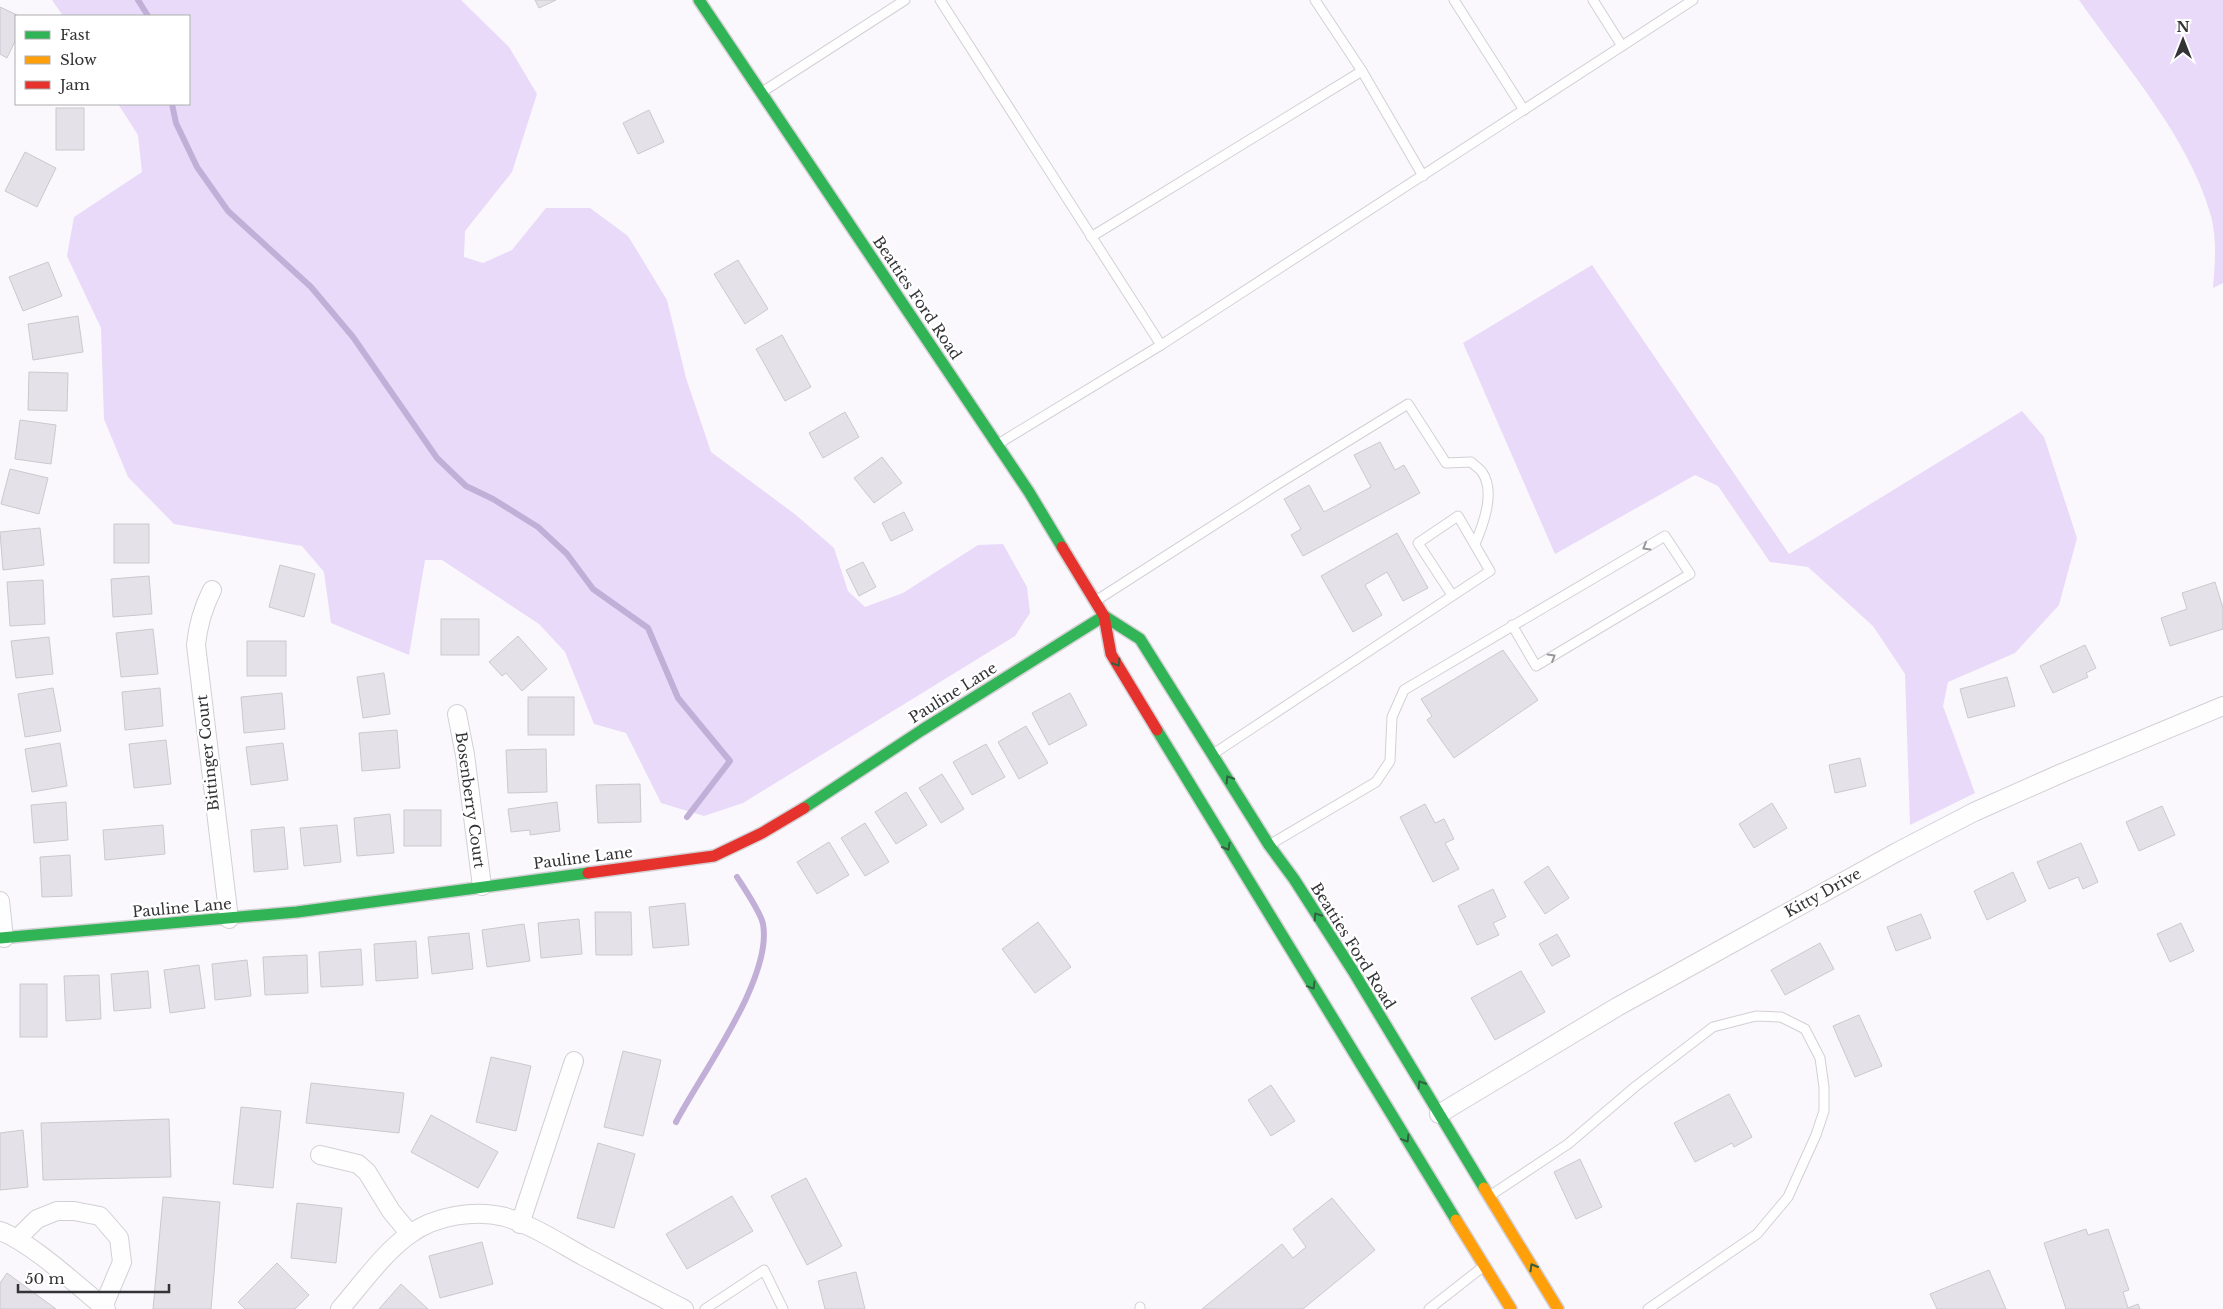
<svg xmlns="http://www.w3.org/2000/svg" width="2223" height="1309" font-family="'Libre Baskerville',serif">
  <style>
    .green { fill: #e8daf8 }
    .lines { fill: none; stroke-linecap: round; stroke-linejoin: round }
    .stream { stroke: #c2afd7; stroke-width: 6 }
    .building { fill: #e5e1e9; stroke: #cac9cd }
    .lane-casing { stroke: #d2d0d4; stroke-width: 11 }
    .street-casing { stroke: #d2d0d4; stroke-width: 20 }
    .fast-casing { stroke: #d2d0d4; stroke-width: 14 }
    .slow-casing { stroke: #d2d0d4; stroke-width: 14 }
    .jam-casing { stroke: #d2d0d4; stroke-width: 14 }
    .lane { stroke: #fefeff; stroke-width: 9 }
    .street { stroke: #fefeff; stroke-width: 18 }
    .fast { stroke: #30b455; stroke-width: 11 }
    .slow { stroke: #ff9f0a; stroke-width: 11 }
    .jam { stroke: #e5322d; stroke-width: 11 }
    .oneway { stroke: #98989a }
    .oneway2 { stroke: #326040 }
    .labels { text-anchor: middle; stroke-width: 4.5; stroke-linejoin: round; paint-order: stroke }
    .street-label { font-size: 15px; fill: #333235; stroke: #fff }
  </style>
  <rect width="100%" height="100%" fill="#faf8fd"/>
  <g class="green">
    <path d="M52 0H461L509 47 537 94 512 172 465 231 464 257 483 263 512 250 546 208H590L628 236 667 300 686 378 711 452 796 515 834 548 848 591 865 607 903 593 978 545 1003 544 1027 587 1030 613 1015 636 743 803 704 816 661 803 626 733 594 724 565 652 539 624 442 560H425L409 655 331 623 324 572 302 546 174 524 128 477 104 419 101 328 67 256 74 217 142 172 138 135 118 104H189V16H63Z"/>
    <path d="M2079 0H2223V283L2213 288C2215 265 2217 239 2211 216 2189 137 2125 66 2079 0Z"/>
    <path d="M1592 265 1789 554 2022 411 2044 437 2077 538 2059 605 2015 653 1948 682 1943 706 1975 793 1910 825 1905 674 1873 626 1808 567 1770 562 1718 486 1695 475 1555 554 1463 343Z"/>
  </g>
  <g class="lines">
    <g class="stream">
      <path d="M138 0 148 16"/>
      <path d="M172 104 176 123 197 167 228 211 311 287 353 337 437 458 466 486 493 499 538 527 567 554 593 589 648 628 678 698 730 761 687 817"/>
      <path d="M676 1122C701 1074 773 978 763 924 761 913 744 888 737 877"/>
    </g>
  </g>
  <g class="building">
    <path d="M535 0H556L539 8Z"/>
    <path d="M0 7 19 16H16V39L7 58 0 54Z"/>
    <rect x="56" y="108" width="28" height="42"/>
    <path d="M649 110 664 142 638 154 623 123Z"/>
    <path d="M25 152 56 168 37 207 5 191Z"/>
    <path d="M738 260 768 309 745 324 714 274Z"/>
    <path d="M48 262 62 296 23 311 9 277Z"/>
    <path d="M78 316 83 352 33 360 28 324Z"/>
    <path d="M782 335 811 387 785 401 756 349Z"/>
    <path d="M29 372 68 373 67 411 28 410Z"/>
    <path d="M845 412 859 437 823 458 809 433Z"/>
    <path d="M20 420 56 425 51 464 15 459Z"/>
    <path d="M1380 442 1395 470 1404 465 1420 493 1303 556 1291 535 1301 529 1284 499 1309 485 1324 512 1371 487 1354 455Z"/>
    <path d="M882 457 902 483 874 503 854 478Z"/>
    <path d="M10 469 48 478 39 514 1 504Z"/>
    <path d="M904 512 913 530 891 541 882 523Z"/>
    <rect x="114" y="524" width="35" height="39"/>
    <path d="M40 528 44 565 3 570 0 532Z"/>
    <path d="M1397 533 1428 588 1403 601 1387 572 1365 585 1382 615 1353 632 1321 576Z"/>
    <path d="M863 562 876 587 859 596 846 570Z"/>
    <path d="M280 565 315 574 304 617 269 607Z"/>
    <path d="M149 576 152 614 113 617 111 579Z"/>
    <path d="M43 580 45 624 10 626 7 582Z"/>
    <path d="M2215 582 2223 608V629L2170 646 2161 618 2187 609 2182 593Z"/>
    <rect x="441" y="619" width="38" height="36"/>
    <path d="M153 629 158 674 121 677 116 633Z"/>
    <path d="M518 636 547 669 522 691 506 673 502 676 489 662Z"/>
    <path d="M49 637 53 674 16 678 11 641Z"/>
    <rect x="247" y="641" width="39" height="35"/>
    <path d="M2085 645 2096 668 2086 673 2088 677 2053 693 2040 666Z"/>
    <path d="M1503 650 1538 700 1454 758 1427 720 1432 716 1421 699Z"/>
    <path d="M384 673 390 714 363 718 357 677Z"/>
    <path d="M2007 677 2015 706 1968 718 1960 689Z"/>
    <path d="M53 688 61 731 25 737 18 694Z"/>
    <path d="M160 688 163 726 125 730 122 692Z"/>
    <path d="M282 693 285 729 244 733 241 697Z"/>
    <path d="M1070 693 1087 725 1049 745 1032 713Z"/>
    <rect x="528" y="697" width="46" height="38"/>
    <path d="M1026 726 1048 763 1019 779 998 742Z"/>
    <path d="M397 730 400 768 362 771 359 733Z"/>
    <path d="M166 740 171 784 134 788 129 744Z"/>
    <path d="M60 743 67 786 32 792 25 749Z"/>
    <path d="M283 743 288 780 251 785 246 747Z"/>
    <path d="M986 744 1005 777 972 795 953 762Z"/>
    <path d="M546 749 547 792 508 793 506 750Z"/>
    <path d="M1860 758 1866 786 1835 793 1829 765Z"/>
    <path d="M942 774 964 809 941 823 919 788Z"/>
    <path d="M640 784 641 822 598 823 596 785Z"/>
    <path d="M906 792 927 825 896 844 875 812Z"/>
    <path d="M66 802 68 840 34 843 31 805Z"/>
    <path d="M557 802 560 831 530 835V830L511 832 508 809Z"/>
    <path d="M1772 803 1787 828 1754 848 1739 824Z"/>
    <path d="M1425 804 1435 823 1444 819 1454 839 1445 843 1459 869 1433 882 1400 817Z"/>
    <path d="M2162 806 2175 835 2139 851 2126 822Z"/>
    <rect x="404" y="810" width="37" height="36"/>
    <path d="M390 814 394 853 357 856 354 818Z"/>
    <path d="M865 823 889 862 865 876 841 838Z"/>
    <path d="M163 825 165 854 105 860 103 830Z"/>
    <path d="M337 825 341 862 304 866 300 828Z"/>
    <path d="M284 827 288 869 254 872 251 830Z"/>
    <path d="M829 842 849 875 817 894 797 862Z"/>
    <path d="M2081 843 2098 882 2083 889 2078 877 2049 889 2037 862Z"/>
    <path d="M70 855 72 896 42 897 40 857Z"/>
    <path d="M1548 866 1569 898 1545 914 1524 882Z"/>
    <path d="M2013 872 2026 901 1987 920 1974 891Z"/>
    <path d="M1493 889 1506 917 1493 923 1499 935 1477 945 1458 906Z"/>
    <path d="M685 903 689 945 653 948 649 907Z"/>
    <path d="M595 912H631L632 955H596Z"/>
    <path d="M1921 914 1931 938 1896 951 1887 927Z"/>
    <path d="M579 919 582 954 541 958 538 923Z"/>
    <path d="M1038 922 1071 967 1035 993 1002 949Z"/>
    <path d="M2181 923 2194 951 2170 962 2157 934Z"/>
    <path d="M524 924 530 961 487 967 482 930Z"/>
    <path d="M469 933 473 969 432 974 428 937Z"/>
    <path d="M1557 934 1570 956 1552 966 1539 944Z"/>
    <path d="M416 941 418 978 376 981 374 944Z"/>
    <path d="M1820 943 1834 969 1785 995 1771 970Z"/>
    <path d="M361 949 363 985 321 987 319 952Z"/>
    <path d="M307 955 308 993 265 995 263 957Z"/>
    <path d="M247 960 251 996 215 1000 212 964Z"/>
    <path d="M199 965 205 1008 170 1013 164 970Z"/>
    <path d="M148 971 151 1008 114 1011 111 974Z"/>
    <path d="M1521 971 1545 1012 1495 1040 1471 998Z"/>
    <path d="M99 975 101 1019 66 1021 64 976Z"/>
    <rect x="20" y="984" width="27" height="53"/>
    <path d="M1859 1015 1882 1066 1855 1077 1833 1026Z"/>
    <path d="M623 1051 661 1060 643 1136 604 1127Z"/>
    <path d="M491 1057 531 1066 516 1131 476 1122Z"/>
    <path d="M311 1083 404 1093 399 1133 306 1123Z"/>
    <path d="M1271 1085 1295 1121 1271 1136 1248 1100Z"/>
    <path d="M1729 1094 1752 1137 1734 1147 1732 1143 1695 1162 1674 1123Z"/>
    <path d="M241 1107 281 1111 273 1188 233 1184Z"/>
    <path d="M431 1115 498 1152 478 1188 411 1152Z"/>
    <path d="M169 1119 171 1177 43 1180 41 1123Z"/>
    <path d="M23 1130 28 1187 0 1190V1133Z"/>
    <path d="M598 1143 635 1154 614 1228 577 1218Z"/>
    <path d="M1580 1159 1602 1207 1576 1219 1554 1172Z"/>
    <path d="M806 1178 842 1246 807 1265 771 1196Z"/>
    <path d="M732 1196 753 1231 687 1269 666 1234Z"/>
    <path d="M163 1197 220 1202 211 1309H153Z"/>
    <path d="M1332 1198 1375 1250 1303 1309H1202L1282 1244 1293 1258 1306 1247 1293 1229Z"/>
    <path d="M297 1203 342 1208 336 1263 291 1258Z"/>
    <path d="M2086 1229 2088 1235 2108 1229 2129 1290 2123 1292 2128 1308 2138 1304 2140 1309H2066L2044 1243Z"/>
    <path d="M482 1242 493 1284 440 1298 429 1256Z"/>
    <path d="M277 1263 309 1295 295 1309H245L238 1302Z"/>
    <path d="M1989 1270 2006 1309H1937L1930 1294Z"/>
    <path d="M856 1272 865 1309H825L818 1281Z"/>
    <path d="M7 1273 56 1309H0V1283Z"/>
    <path d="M401 1284 428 1309H379Z"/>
  </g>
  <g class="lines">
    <defs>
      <g id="lane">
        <path d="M940 0 1161 345"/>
        <path d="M1454 0 1524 110"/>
        <path d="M1593 0 1622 46"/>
        <path d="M1362 71 1423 176"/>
        <path d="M762 92 905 0"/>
        <path d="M1091 237 1362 71 1315 0"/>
        <path d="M998 444 1161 345 1693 0"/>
        <path d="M1097 600 1278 484 1408 404 1446 463 1471 462C1474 465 1479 468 1482 472 1496 492 1483 525 1475 544"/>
        <path d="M1213 754 1490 571 1458 516 1418 543 1452 595"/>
        <path d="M1269 845 1376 782 1390 761 1392 717 1404 690 1665 536 1690 574 1536 666 1512 625"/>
        <path d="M1491 1195 1568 1144 1636 1086 1713 1027 1756 1016 1781 1017 1805 1029 1820 1058 1824 1087V1111L1816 1135 1788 1197 1757 1234 1648 1309"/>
        <path d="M1140 1307V1309"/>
        <path d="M705 1309 764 1270 783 1309"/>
        <path d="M1429 1309 1484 1266"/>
      </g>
      <g id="street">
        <path d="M212 590C203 608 198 624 196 645L229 919"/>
        <path d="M457 714 465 755 482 886"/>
        <path d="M0 901 4 938"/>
        <path d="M1439 1114 1617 1007 1897 852 1974 812 2062 773 2223 706"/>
        <path d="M320 1155 358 1164 367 1172 391 1211 410 1234"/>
        <path d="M520 1224 574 1061"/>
        <path d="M0 1231C31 1242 79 1287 106 1309"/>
        <path d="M17 1239 37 1219 57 1211H74L100 1216 119 1238 122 1262 103 1307"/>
        <path d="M340 1309C361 1285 384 1252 410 1234 435 1216 475 1209 505 1217 532 1225 558 1242 583 1256 617 1274 650 1292 684 1309"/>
      </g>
      <g id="fast">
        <path d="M699 0 1029 492 1062 547"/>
        <path d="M1104 616 1140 639 1269 845 1294 879 1353 971 1484 1188"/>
        <path d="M1157 730 1456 1220"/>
        <path d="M804 808 922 730 1104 616"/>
        <path d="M0 938 297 912 588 873"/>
      </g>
      <g id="slow">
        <path d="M1484 1188 1558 1309"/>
        <path d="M1456 1220 1511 1309"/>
      </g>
      <g id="jam">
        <path d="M1062 547 1104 616 1111 654 1157 730"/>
        <path d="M588 873 714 856 762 833 804 808"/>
      </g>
    </defs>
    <use href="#lane" class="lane-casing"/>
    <use href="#street" class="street-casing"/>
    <use href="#fast" class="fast-casing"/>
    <use href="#slow" class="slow-casing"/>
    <use href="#jam" class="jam-casing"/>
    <use href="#lane" class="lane"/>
    <use href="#street" class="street"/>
    <use href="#fast" class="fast"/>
    <use href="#slow" class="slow"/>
    <use href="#jam" class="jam"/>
  </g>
  <defs><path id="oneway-chevron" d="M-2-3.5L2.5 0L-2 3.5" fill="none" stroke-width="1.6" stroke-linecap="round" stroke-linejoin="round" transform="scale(1.25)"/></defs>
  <g class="oneway">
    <use href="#oneway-chevron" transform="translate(1646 547) rotate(150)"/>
    <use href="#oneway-chevron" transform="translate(1552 657) rotate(-31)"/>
  </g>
  <g class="oneway2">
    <use href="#oneway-chevron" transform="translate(1117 663) rotate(58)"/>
    <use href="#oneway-chevron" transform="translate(1229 779) rotate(-122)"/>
    <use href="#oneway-chevron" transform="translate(1227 847) rotate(60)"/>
    <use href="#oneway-chevron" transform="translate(1317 916) rotate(-123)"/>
    <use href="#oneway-chevron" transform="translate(1312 986) rotate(59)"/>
    <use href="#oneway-chevron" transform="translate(1421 1084) rotate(-122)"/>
    <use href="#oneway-chevron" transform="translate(1406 1139) rotate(59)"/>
    <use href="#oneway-chevron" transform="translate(1533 1267) rotate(-120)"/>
  </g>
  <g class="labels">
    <g class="street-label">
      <text transform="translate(917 298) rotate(56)" y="5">Beatties Ford Road</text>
      <text transform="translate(953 693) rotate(-32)" y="5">Pauline Lane</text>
      <text transform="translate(208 753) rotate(-96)" y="5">Bittinger Court</text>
      <text transform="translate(470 800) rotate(82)" y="5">Bosenberry Court</text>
      <text transform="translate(583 858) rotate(-7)" y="5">Pauline Lane</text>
      <text transform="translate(1823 893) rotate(-29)" y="5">Kitty Drive</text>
      <text transform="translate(182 908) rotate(-5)" y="5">Pauline Lane</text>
      <text transform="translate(1353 946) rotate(58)" y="5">Beatties Ford Road</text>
    </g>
  </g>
  <rect x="15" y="15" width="175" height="90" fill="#ffffff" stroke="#adadae"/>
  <rect x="25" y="31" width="25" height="8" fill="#30b455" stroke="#adadae"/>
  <text x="60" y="40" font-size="15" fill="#333235">Fast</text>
  <rect x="25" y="56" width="25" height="8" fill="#ff9f0a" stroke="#adadae"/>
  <text x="60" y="65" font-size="15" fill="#333235">Slow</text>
  <rect x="25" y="81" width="25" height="8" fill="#e5322d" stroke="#adadae"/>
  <text x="60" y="90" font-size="15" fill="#333235">Jam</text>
  <g transform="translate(2183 40)" stroke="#ffffff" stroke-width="4" paint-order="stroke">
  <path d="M0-4L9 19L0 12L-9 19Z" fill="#333235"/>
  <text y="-8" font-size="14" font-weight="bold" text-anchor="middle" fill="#333235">N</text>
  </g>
  <path d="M18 1284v8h151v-8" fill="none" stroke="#333235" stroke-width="2.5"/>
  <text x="25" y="1284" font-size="15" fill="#333235" stroke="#ffffff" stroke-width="4" paint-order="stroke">50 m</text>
</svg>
